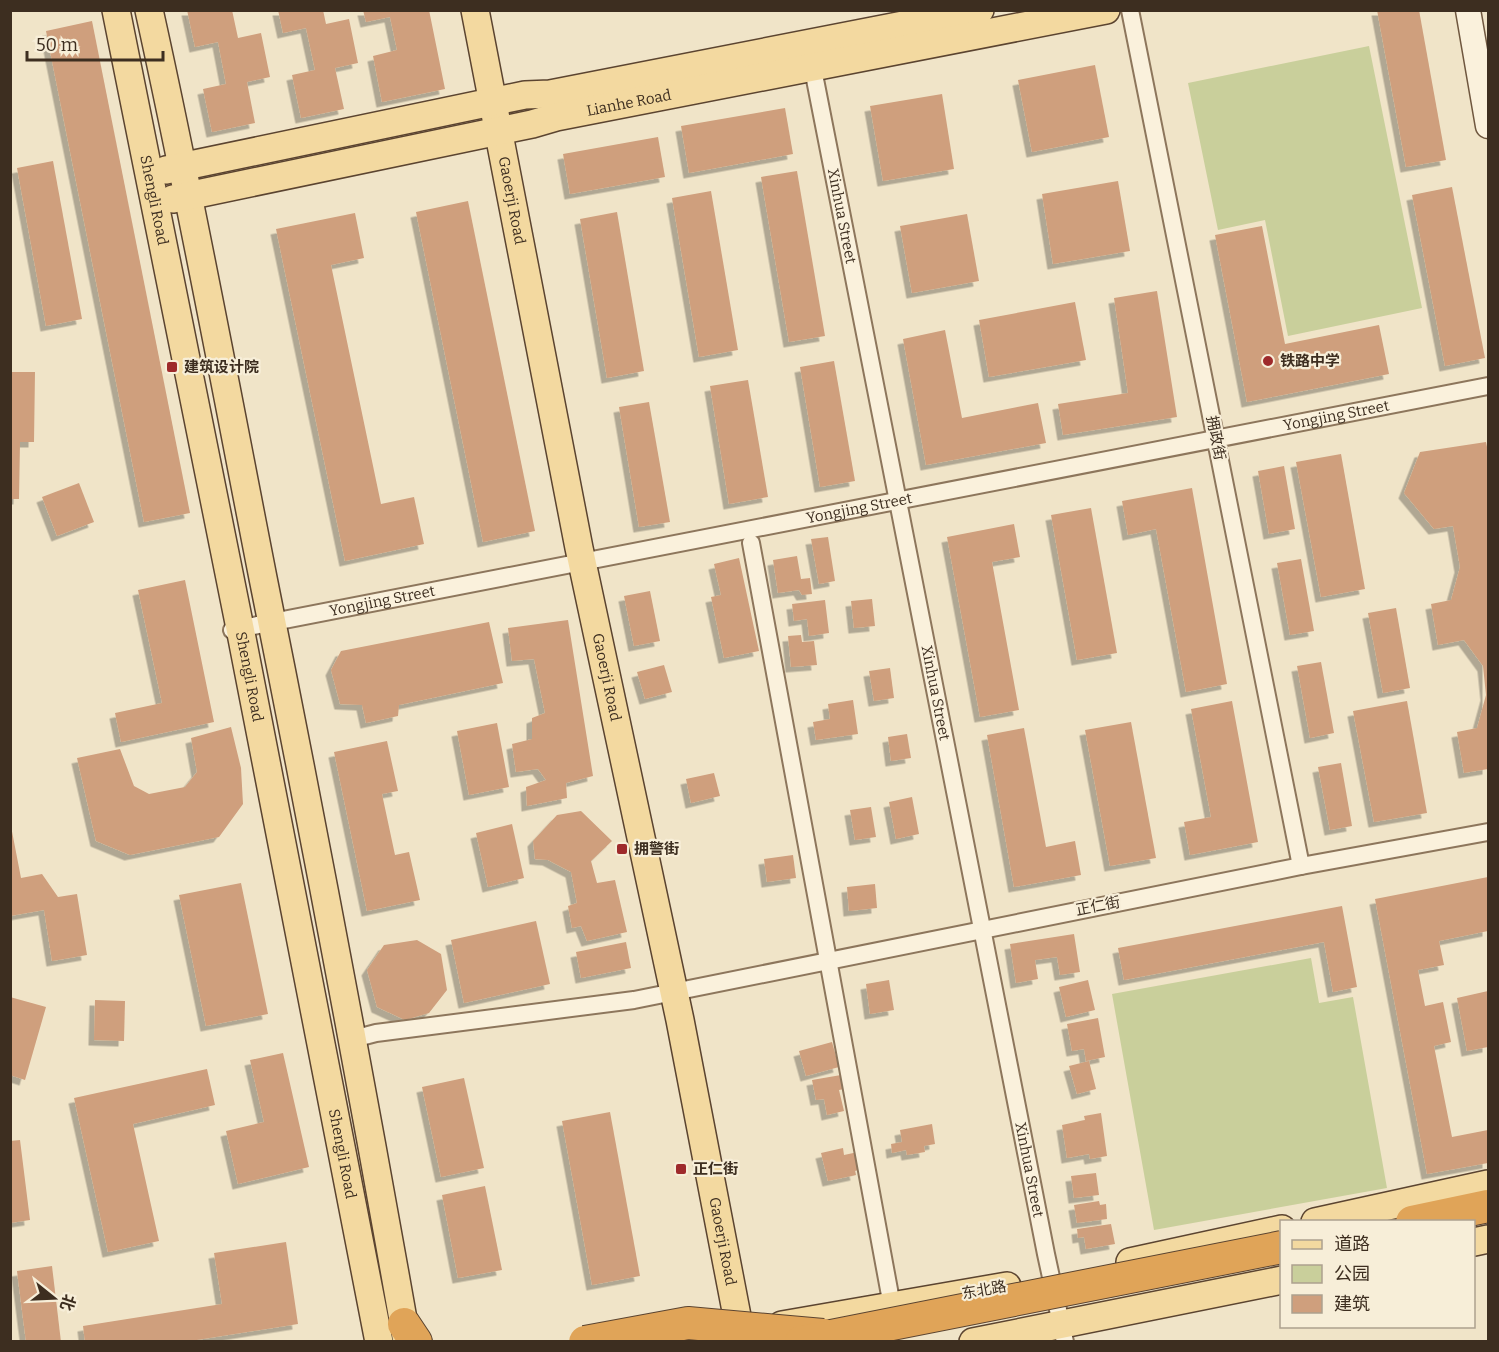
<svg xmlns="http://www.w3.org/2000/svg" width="1499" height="1352" font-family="Bitter,'Noto Sans SC',serif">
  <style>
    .green { fill: #c9cf9b }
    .building { fill: #cf9f7d; filter: url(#shadow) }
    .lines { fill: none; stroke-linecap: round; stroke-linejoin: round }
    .street-casing { stroke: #8d765c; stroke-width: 20 }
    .secondary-casing { stroke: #6f573f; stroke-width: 27 }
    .primary-casing { stroke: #5b4430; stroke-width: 30 }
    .highway-casing { stroke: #5b4430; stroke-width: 34 }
    .street { stroke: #faf1dc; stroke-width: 16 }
    .secondary { stroke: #faf1dc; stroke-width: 24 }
    .primary { stroke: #f3d9a0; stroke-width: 27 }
    .highway { stroke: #e0a458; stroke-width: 32 }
    .highway-bridge-casing { stroke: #5b4430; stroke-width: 34; stroke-linecap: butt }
    .highway-bridge { stroke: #e0a458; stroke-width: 32 }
    .poi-dot { fill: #9e2a2b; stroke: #f7eed8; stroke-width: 2 }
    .labels { text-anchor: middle; stroke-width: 4.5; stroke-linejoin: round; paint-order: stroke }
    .street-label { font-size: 15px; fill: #3d2e20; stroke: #f7eed8 }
    .poi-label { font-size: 15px; font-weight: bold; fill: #3d2e20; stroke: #f7eed8; text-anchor: start }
  </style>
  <defs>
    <filter id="shadow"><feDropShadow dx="-5.5" dy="5.5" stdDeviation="0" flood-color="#0004"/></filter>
  </defs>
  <rect width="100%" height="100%" fill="#f0e4c8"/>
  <g class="green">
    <path d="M1369 46 1422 308 1288 336 1265 220 1218 230 1188 83Z"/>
    <path d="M1311 958 1319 1003 1353 997 1387 1188 1154 1230 1112 994Z"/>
  </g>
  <g class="building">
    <path d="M187 10H232L238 38 261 33 270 77 247 82 255 123 212 132 203 89 226 84 218 42 195 47Z"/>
    <path d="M278 10H323L326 24 349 19 358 63 335 68 344 109 301 118 292 75 315 70 306 28 283 33Z"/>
    <path d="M363 10H429L445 89 382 102 373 56 397 50 390 17 366 22Z"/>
    <path d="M1377 10H1419L1446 160 1406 167Z"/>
    <path d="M92 21 190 513 144 522 46 31Z"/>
    <path d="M1095 65 1109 137 1032 152 1018 80Z"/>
    <path d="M942 94 954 169 883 181 870 106Z"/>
    <path d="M785 108 793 154 689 173 681 126Z"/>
    <path d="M658 137 665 177 570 194 563 154Z"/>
    <path d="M53 161 82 319 46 326 17 168Z"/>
    <path d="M797 171 825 336 789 342 761 177Z"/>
    <path d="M1118 181 1130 251 1053 264 1042 194Z"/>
    <path d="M1452 187 1485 358 1445 366 1412 195Z"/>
    <path d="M711 191 738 350 699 357 672 198Z"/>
    <path d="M468 201 535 531 483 542 416 212Z"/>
    <path d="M617 212 644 371 607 378 580 219Z"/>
    <path d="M355 213 364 258 331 265 381 504 414 497 424 544 345 561 276 229Z"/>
    <path d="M967 214 979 281 912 293 900 226Z"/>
    <path d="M1262 226 1285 344 1379 325 1389 374 1247 402 1215 235Z"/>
    <path d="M1157 291 1177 417 1063 435 1058 404 1128 393 1114 298Z"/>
    <path d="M1075 302 1086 360 989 377 979 320Z"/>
    <path d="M945 330 962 418 1038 403 1046 443 926 465 903 339Z"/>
    <path d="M834 361 855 481 820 487 800 367Z"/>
    <path d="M10 372H35L34 442H20L19 499H10Z"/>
    <path d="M748 380 768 497 729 504 710 386Z"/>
    <path d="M649 402 670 522 639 527 619 407Z"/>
    <path d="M1486 442 1488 452V769L1464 773 1457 732 1477 728 1486 695 1483 666 1464 640 1438 645 1431 604 1451 600 1460 567 1453 526 1434 529 1404 493 1420 452Z"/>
    <path d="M1341 454 1365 589 1321 597 1296 462Z"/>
    <path d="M1284 466 1295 529 1269 534 1258 471Z"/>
    <path d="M79 483 94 522 57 536 42 497Z"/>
    <path d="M1192 488 1227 684 1186 692 1156 529 1128 535 1122 501Z"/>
    <path d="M1091 508 1117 653 1077 660 1051 515Z"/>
    <path d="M1014 524 1020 557 992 562 1019 710 980 717 947 537Z"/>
    <path d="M828 537 835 581 819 584 811 539Z"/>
    <path d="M797 556 801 579 810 578 812 594 802 595 799 590 778 593 773 560Z"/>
    <path d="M739 558 759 651 724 658 711 597 721 595 714 564Z"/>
    <path d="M1301 559 1314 631 1290 635 1277 563Z"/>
    <path d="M185 580 214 722 121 742 115 713 162 703 138 590Z"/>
    <path d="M650 591 660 641 634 646 624 596Z"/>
    <path d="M872 599 875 626 854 628 851 601Z"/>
    <path d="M825 600 829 633 809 636 807 619 794 621 792 604Z"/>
    <path d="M1396 608 1410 688 1383 693 1368 613Z"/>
    <path d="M568 620 593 776 566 783 567 798 527 806 526 787 546 780 538 769 516 772 512 744 532 739V718L545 713 534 659 512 661 508 628Z"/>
    <path d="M489 622 503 683 399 705 398 716 366 723 362 705 340 704 331 670 341 651Z"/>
    <path d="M801 635 802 642 814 641 817 665 791 667 788 636Z"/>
    <path d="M1321 662 1334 733 1310 738 1297 666Z"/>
    <path d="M664 665 672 692 645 699 637 672Z"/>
    <path d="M890 668 894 698 874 701 869 671Z"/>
    <path d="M853 700 858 734 816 740 813 722 830 719 828 704Z"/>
    <path d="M1232 701 1258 842 1190 855 1184 822 1211 817 1191 709Z"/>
    <path d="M1407 701 1427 813 1374 822 1353 711Z"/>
    <path d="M1131 722 1156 858 1110 866 1085 730Z"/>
    <path d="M497 723 509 787 469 795 457 731Z"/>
    <path d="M231 727 241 768 243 804 219 837 130 855 96 841 77 758 120 749 134 786 149 794 185 787 197 772 191 738Z"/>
    <path d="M1024 728 1046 847 1075 841 1081 875 1014 887 987 735Z"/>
    <path d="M907 734 911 758 891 761 888 737Z"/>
    <path d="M387 741 398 791 382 794 395 855 409 852 420 900 367 911 334 752Z"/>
    <path d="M1341 763 1352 826 1330 830 1318 767Z"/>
    <path d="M714 773 720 796 691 803 686 779Z"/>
    <path d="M912 797 919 834 896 839 889 802Z"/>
    <path d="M871 807 876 837 855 840 850 810Z"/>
    <path d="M581 811 612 841 591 861 597 883 615 880 627 932 587 941 581 926 572 928 568 906 577 903 571 872 548 860 535 859 533 841 557 815Z"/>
    <path d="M10 821 21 878 42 874 58 897 77 894 87 955 52 961 44 910 10 916Z"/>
    <path d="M512 824 524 878 488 887 476 833Z"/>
    <path d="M793 855 796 878 767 882 764 859Z"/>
    <path d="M1488 877V931L1439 941 1444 965 1418 970 1425 1006 1443 1002 1451 1042 1434 1046 1452 1137 1488 1130V1163L1427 1174 1375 899Z"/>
    <path d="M241 883 268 1014 206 1026 179 895Z"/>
    <path d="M875 884 877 908 849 911 847 887Z"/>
    <path d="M1342 906 1357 987 1333 992 1324 942 1124 980 1118 948Z"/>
    <path d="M536 921 550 984 464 1003 451 940Z"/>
    <path d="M1074 934 1080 972 1060 975 1057 957 1035 960 1038 979 1016 983 1010 944Z"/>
    <path d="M417 940 441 954 447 990 429 1013 405 1020 377 1007 367 970 384 945Z"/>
    <path d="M626 942 631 968 581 978 576 952Z"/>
    <path d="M889 980 894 1010 870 1014 866 984Z"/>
    <path d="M1088 980 1095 1010 1066 1017 1059 987Z"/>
    <path d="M1488 991V1047L1467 1051 1457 998Z"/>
    <path d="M10 997 46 1007 25 1080 10 1075Z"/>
    <path d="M95 1000 125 1001 124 1041 94 1040Z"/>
    <path d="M1098 1018 1105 1057 1086 1061 1084 1049 1072 1051 1067 1024Z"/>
    <path d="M832 1042 839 1067 806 1076 799 1051Z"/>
    <path d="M283 1053 309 1167 238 1184 226 1131 264 1122 250 1060Z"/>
    <path d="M1089 1061 1096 1089 1077 1094 1069 1066Z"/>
    <path d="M207 1069 215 1105 133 1124 159 1241 108 1252 74 1098Z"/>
    <path d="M841 1075 844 1089 839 1090 844 1111 827 1115 824 1099 816 1100 812 1080Z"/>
    <path d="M464 1078 484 1168 441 1177 422 1087Z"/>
    <path d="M610 1112 640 1276 592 1285 562 1121Z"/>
    <path d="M1101 1113 1107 1156 1090 1159 1089 1154 1067 1158 1062 1125 1085 1120 1084 1116Z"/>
    <path d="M932 1124 935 1144 924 1146 925 1152 907 1155 906 1150 892 1153 891 1144 902 1142 900 1130Z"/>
    <path d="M20 1140 30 1220 10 1223V1141Z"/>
    <path d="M843 1148 844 1155 858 1152 861 1169 855 1171 856 1175 828 1181 821 1153Z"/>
    <path d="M1096 1173 1099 1195 1074 1198 1071 1176Z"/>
    <path d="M485 1186 502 1270 458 1278 442 1195Z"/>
    <path d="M1099 1201 1100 1205 1106 1204 1107 1219 1077 1223 1074 1205Z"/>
    <path d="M1111 1224 1115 1244 1086 1249 1084 1237 1078 1238 1077 1229Z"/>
    <path d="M286 1242 298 1324 184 1342H85L83 1326 222 1304 214 1253Z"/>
    <path d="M52 1266 61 1342H26L17 1271Z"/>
  </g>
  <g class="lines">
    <defs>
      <g id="street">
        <path d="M1130 10 1301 866"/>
        <path id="s1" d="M811 59 1046 1254 1065 1342"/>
        <path d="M751 543 892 1306"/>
        <path id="s2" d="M232 630 1488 386"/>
        <path d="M353 1039 376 1033 634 1000 1301 866 1488 832"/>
      </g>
      <path id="secondary" d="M1468 10 1488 126"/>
      <g id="primary">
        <path id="s3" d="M116 10 240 628 379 1342"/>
        <path d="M149 10C191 199 226 389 263 578 314 832 362 1086 407 1342"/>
        <path id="s4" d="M475 10 579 548 680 1020 742 1342"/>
        <path d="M166 170 525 95 550 94 980 10"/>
        <path id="s5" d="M173 199 532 124 556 117 1106 10"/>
        <path d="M1315 1222 1488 1184"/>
        <path d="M1474 1242 1488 1239"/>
        <path d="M1130 1262 1282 1229"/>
        <path d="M782 1325 1007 1286"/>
        <path d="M684 1342 732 1333"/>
        <path d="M973 1342 1282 1280"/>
      </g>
      <g id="highway">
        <path d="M1412 1222 1488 1206"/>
        <path d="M404 1324 416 1342"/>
      </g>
    </defs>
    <use href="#street" class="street-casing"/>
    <use href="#secondary" class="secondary-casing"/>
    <use href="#primary" class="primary-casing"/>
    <use href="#highway" class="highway-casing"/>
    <use href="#street" class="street"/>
    <use href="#secondary" class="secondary"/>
    <use href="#primary" class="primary"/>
    <use href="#highway" class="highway"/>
    <defs>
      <g id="highway-bridge">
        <path d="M585 1342 688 1323 823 1335"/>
        <path d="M801 1342 1282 1247"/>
      </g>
    </defs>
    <use href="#highway-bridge" class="highway-bridge-casing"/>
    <use href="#highway-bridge" class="highway-bridge"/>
  </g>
  <g class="poi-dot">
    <circle cx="1268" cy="361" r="6"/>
    <rect x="166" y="361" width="12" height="12" rx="3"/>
    <rect x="616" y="843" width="12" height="12" rx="3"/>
    <rect x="675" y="1163" width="12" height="12" rx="3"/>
  </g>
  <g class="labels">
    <g class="street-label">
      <text dy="5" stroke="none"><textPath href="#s5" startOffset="466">Lianhe Road</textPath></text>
      <text dy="5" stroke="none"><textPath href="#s3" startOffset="194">Shengli Road</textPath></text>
      <text dy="5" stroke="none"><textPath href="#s4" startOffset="194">Gaoerji Road</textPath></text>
      <text dy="5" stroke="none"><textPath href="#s1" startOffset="160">Xinhua Street</textPath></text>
      <text dy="5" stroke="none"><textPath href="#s2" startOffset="1125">Yongjing Street</textPath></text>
      <text transform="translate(1216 438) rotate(79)" y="5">拥政街</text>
      <text dy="5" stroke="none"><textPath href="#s2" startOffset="639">Yongjing Street</textPath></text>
      <text dy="5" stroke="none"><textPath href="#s2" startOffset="153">Yongjing Street</textPath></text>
      <text dy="5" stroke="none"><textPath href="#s3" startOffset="680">Shengli Road</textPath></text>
      <text dy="5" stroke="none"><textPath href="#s4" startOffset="680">Gaoerji Road</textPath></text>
      <text dy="5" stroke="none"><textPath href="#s1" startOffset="646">Xinhua Street</textPath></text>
      <text transform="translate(1098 906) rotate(-11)" y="5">正仁街</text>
      <text dy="5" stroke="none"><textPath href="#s3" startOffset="1166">Shengli Road</textPath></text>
      <text dy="5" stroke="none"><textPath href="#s1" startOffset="1132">Xinhua Street</textPath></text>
      <text dy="5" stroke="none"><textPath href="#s4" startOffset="1256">Gaoerji Road</textPath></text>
      <text transform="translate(984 1290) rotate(-10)" y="5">东北路</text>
    </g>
    <g class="poi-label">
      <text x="1280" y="366">铁路中学</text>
      <text x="184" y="372">建筑设计院</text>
      <text x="634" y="854">拥警街</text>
      <text x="693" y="1174">正仁街</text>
    </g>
  </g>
  <rect width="1499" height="1352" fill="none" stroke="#3d2e20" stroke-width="24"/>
  <rect x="1280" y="1220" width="195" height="108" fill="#f7eed8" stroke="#ada18e" stroke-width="1.5"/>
  <rect x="1292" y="1240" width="30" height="9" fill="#f3d9a0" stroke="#ada18e" stroke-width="1.5"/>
  <text x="1334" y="1250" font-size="18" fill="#3d2e20">道路</text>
  <rect x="1292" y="1265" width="30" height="18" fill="#c9cf9b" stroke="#ada18e" stroke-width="1.5"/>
  <text x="1334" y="1280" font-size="18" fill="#3d2e20">公园</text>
  <rect x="1292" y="1295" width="30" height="18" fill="#cf9f7d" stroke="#ada18e" stroke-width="1.5"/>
  <text x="1334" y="1310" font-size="18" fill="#3d2e20">建筑</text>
  <g transform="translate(54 1298) rotate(108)" stroke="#f7eed8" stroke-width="4.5" paint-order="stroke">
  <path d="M0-4.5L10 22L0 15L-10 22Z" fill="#3d2e20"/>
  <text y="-9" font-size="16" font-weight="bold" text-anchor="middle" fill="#3d2e20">北</text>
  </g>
  <path d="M27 51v9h136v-9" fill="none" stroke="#3d2e20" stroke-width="3"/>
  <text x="36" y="51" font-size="18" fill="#3d2e20" stroke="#f7eed8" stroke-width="4.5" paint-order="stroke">50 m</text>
</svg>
